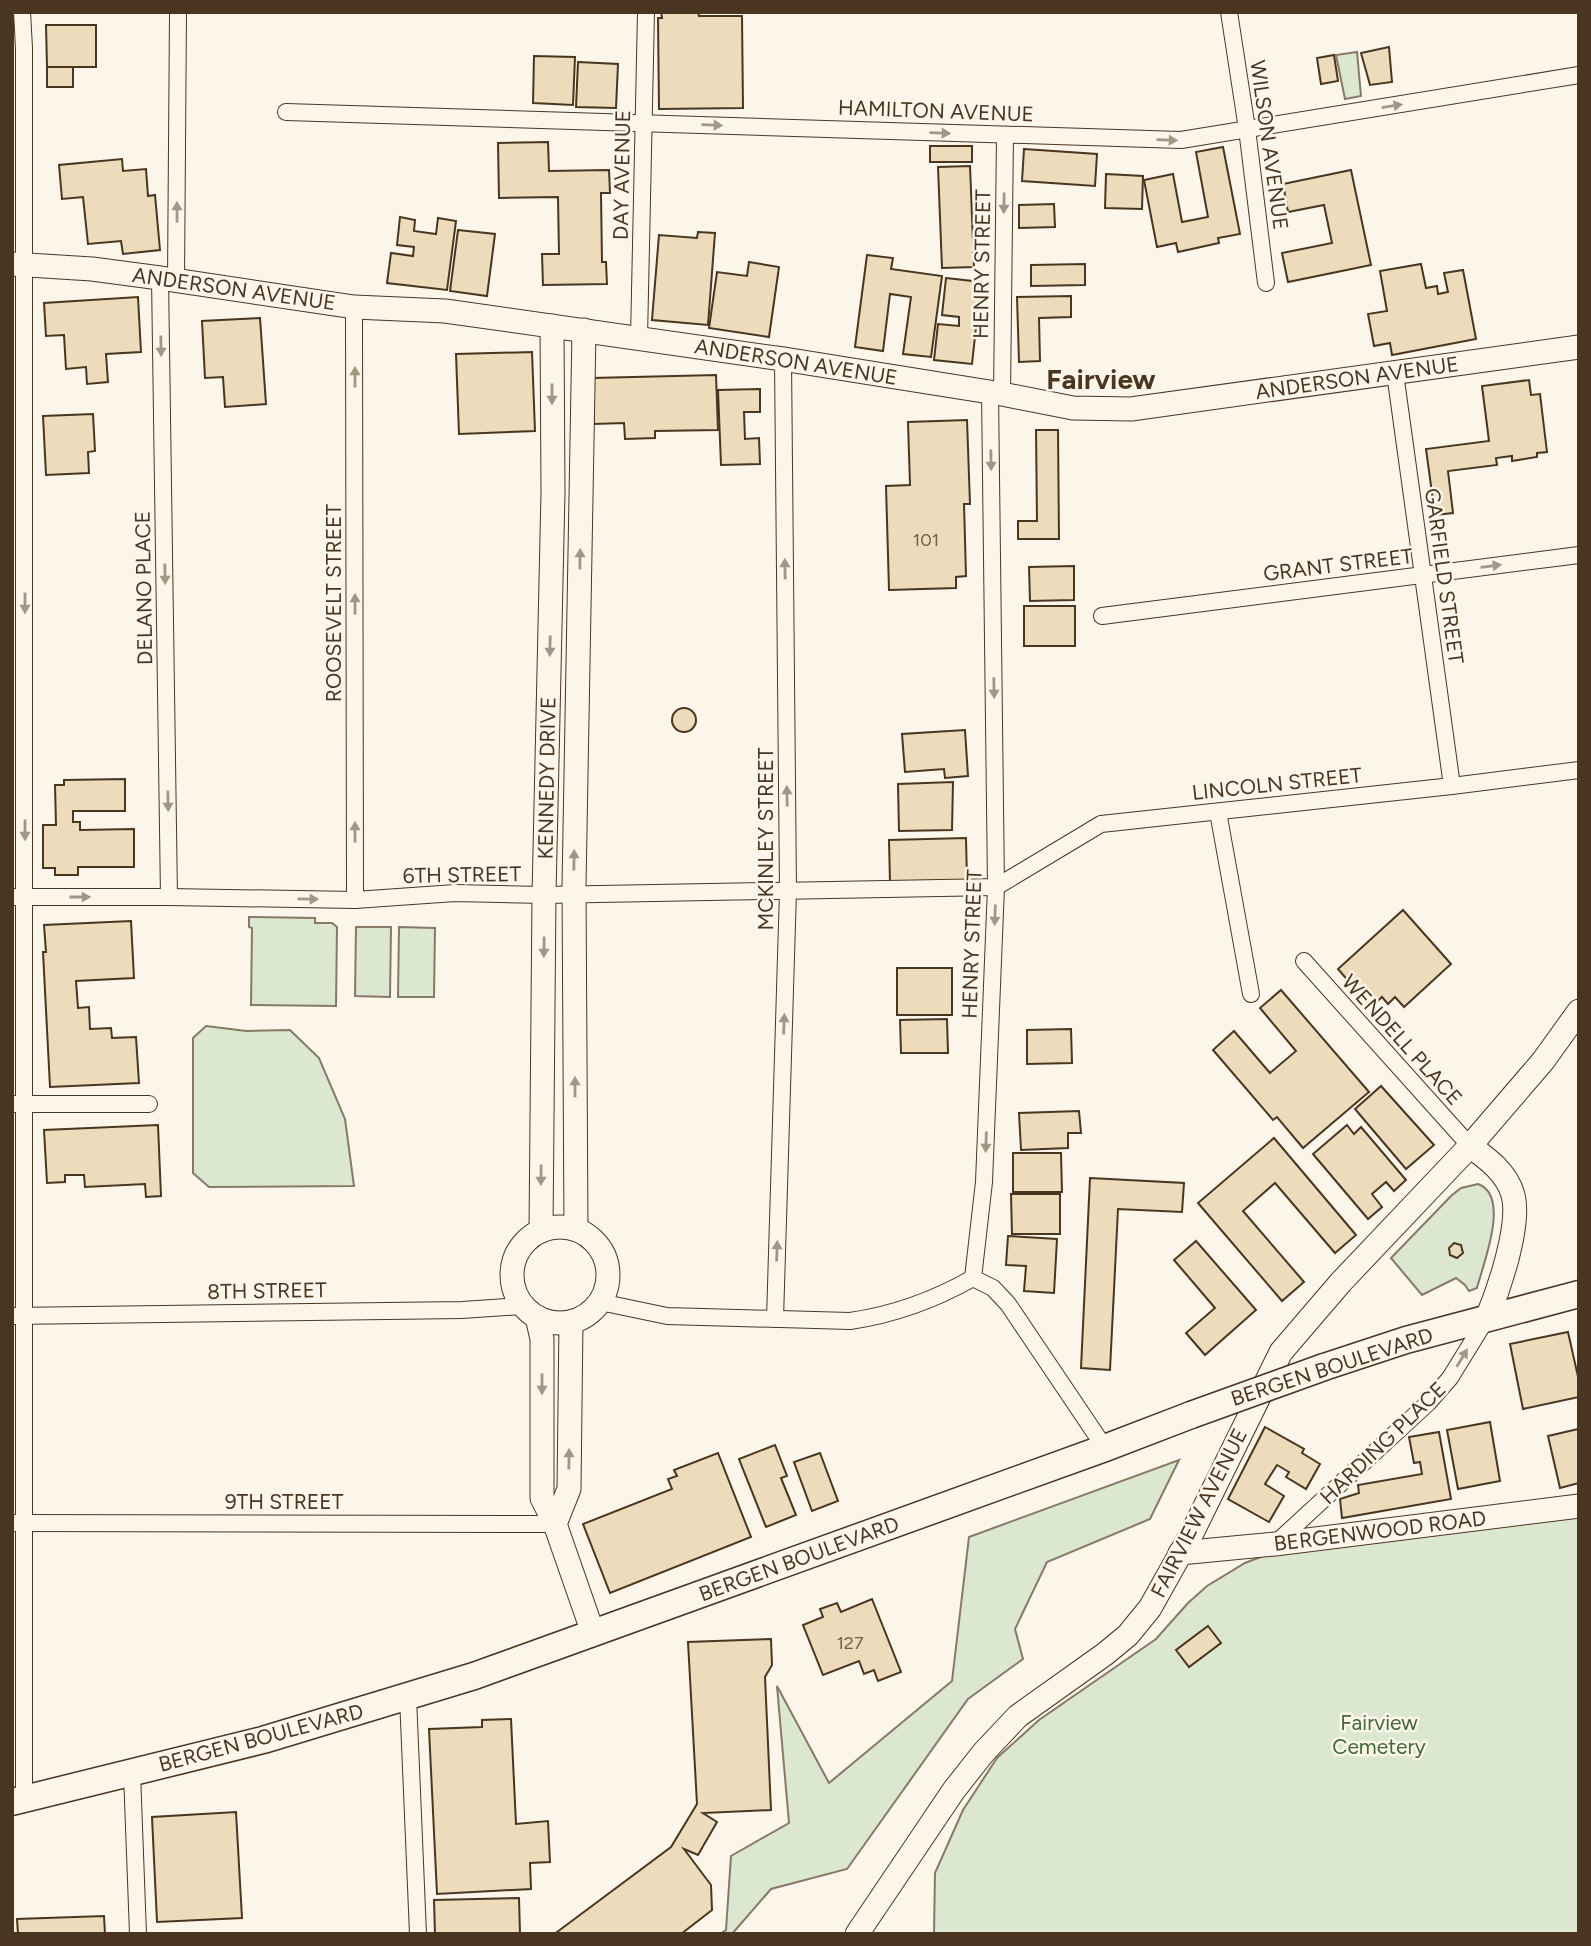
<svg xmlns="http://www.w3.org/2000/svg" width="1591" height="1946" font-family="Figtree,sans-serif">
  <style>
    .green { fill: #dce7d0; stroke: #887966; stroke-width: 2 }
    .building { fill: #ecdcbc; stroke: #4a3520; stroke-width: 2 }
    .lines { fill: none; stroke-linecap: round; stroke-linejoin: round }
    .street-casing { stroke: #4a3520; stroke-width: 18 }
    .secondary-casing { stroke: #4a3520; stroke-width: 25 }
    .primary-casing { stroke: #4a3520; stroke-width: 29 }
    .street { stroke: #fbf6e9; stroke-width: 16 }
    .secondary { stroke: #fbf6e9; stroke-width: 23 }
    .primary { stroke: #fbf6e9; stroke-width: 26 }
    .primary-bridge-casing { stroke: #4a3520; stroke-width: 29; stroke-linecap: butt }
    .primary-bridge { stroke: #fbf6e9; stroke-width: 26 }
    .oneway { fill: #a29684 }
    .labels { text-anchor: middle; stroke-width: 5; stroke-linejoin: round; paint-order: stroke }
    .number-label { font-size: 18px; fill: #725f47 }
    .street-label { font-size: 21px; fill: #4a3520; stroke: #fbf6e9 }
    .park-label { font-size: 21px; fill: #436837; stroke: #fbf6e9 }
    .district-label { font-size: 28px; font-weight: bold; fill: #4a3520; stroke: #fbf6e9 }
  </style>
  <rect width="100%" height="100%" fill="#fbf6e9"/>
  <g class="green">
    <path d="M1357 52 1361 96 1345 99 1336 55Z"/>
    <path d="M249 917 315 918V923H332L337 927 336 1006 251 1005 252 928 249 927Z"/>
    <path d="M356 927H391L390 997 355 996Z"/>
    <path d="M399 927 435 928 434 997H398Z"/>
    <path d="M206 1026 246 1031 290 1030 319 1058 345 1119 354 1186 209 1187 193 1173V1038Z"/>
    <path d="M1478 1184C1511 1196 1483 1264 1477 1288L1469 1291 1465 1285 1456 1278 1422 1295 1391 1258 1451 1196 1461 1188Z"/>
    <path d="M1179 1460 1150 1519 1047 1562 1015 1629 1023 1659 968 1699 847 1869 771 1889 732 1934H720L726 1930 731 1856 789 1823 777 1686 829 1783 952 1681 969 1537Z"/>
    <path d="M1579 1512V1934H934L935 1873 963 1810 997 1758 1039 1720 1156 1639 1188 1603 1207 1586 1245 1563 1297 1543Z"/>
  </g>
  <g class="building">
    <path d="M661 12H698L699 16H742L743 108 659 109 658 18H662Z"/>
    <path d="M46 25H96V67H47Z"/>
    <path d="M1389 47 1392 82 1370 85 1361 53Z"/>
    <path d="M1334 55 1338 81 1321 84 1317 58Z"/>
    <path d="M534 56 575 57 573 105 533 103Z"/>
    <path d="M578 62 618 64 616 108 576 107Z"/>
    <rect x="47" y="67" width="26" height="20"/>
    <path d="M548 142 549 171 609 170 610 193H601L602 262H606L607 284 543 285 542 254H559L558 197 499 198 498 143Z"/>
    <rect x="930" y="146" width="42" height="16"/>
    <path d="M1223 147 1240 234 1218 238 1219 243 1178 252 1176 243 1157 247 1144 180 1173 174 1182 222 1208 217 1196 152Z"/>
    <path d="M1024 149 1097 154 1095 186 1022 181Z"/>
    <path d="M122 159 123 171 146 169 148 196 155 195 160 250 123 254 121 241 88 244 83 197 62 199 59 165Z"/>
    <path d="M970 166 974 267 942 268 938 167Z"/>
    <path d="M1351 170 1371 265 1288 282 1282 253 1332 243 1324 205 1288 212 1283 184Z"/>
    <path d="M1106 174 1143 176 1142 209 1105 208Z"/>
    <path d="M1054 204 1055 227 1019 228V205Z"/>
    <path d="M400 217 415 220 414 231 436 234 438 218 456 221 447 290 387 283 391 253 413 256 414 247 397 245Z"/>
    <path d="M458 230 495 234 487 296 450 291Z"/>
    <path d="M698 232 715 233 708 325 652 320 659 235 697 238Z"/>
    <path d="M867 255 893 258 891 269 942 276 931 357 903 354 911 297 890 294 883 351 855 347Z"/>
    <path d="M749 262 779 267 769 337 709 328 717 272 747 276Z"/>
    <path d="M1085 264V285L1031 286V265Z"/>
    <path d="M1421 264 1426 288 1437 286 1438 294 1448 292 1444 273 1463 270 1476 339 1392 355 1390 343 1374 346 1368 314 1387 311 1380 271Z"/>
    <path d="M946 278 981 282 972 364 934 360 938 324 959 326V317L942 315Z"/>
    <path d="M1071 296V317L1039 318 1040 361 1019 362 1017 297Z"/>
    <path d="M138 297 141 352 106 354 108 382 87 384 86 367 66 369 64 335 46 336 44 303Z"/>
    <path d="M260 318 266 404 225 407 223 377 205 378 202 321Z"/>
    <path d="M532 352 535 431 459 434 456 354Z"/>
    <path d="M716 375 718 430 655 431V438L625 439 624 423 594 424 592 378Z"/>
    <path d="M1529 380 1531 395 1540 394 1547 452 1537 453V457L1512 461V456L1496 458 1497 465 1448 471 1453 513 1435 515 1426 449 1489 441 1482 386Z"/>
    <path d="M760 389V412H744L745 439 759 438 760 464 721 465 718 390Z"/>
    <path d="M93 414 95 451 88 452 89 473 46 475 43 416Z"/>
    <path d="M967 420 970 504H964L966 576 956 577V588L889 590 886 486 910 485 908 422Z"/>
    <path d="M1036 430H1058L1059 539H1018V521H1037Z"/>
    <path d="M1074 566V600L1030 601 1029 567Z"/>
    <rect x="1024" y="606" width="51" height="40"/>
    <circle cx="684" cy="720" r="12"/>
    <path d="M965 730 968 776 945 778 944 769 905 772 902 734Z"/>
    <path d="M125 779V811H73V822H80V830L134 829V867H78V875H55V868H43V825H56L55 785H64V780Z"/>
    <path d="M953 782 952 830 899 831 898 784Z"/>
    <path d="M966 838 967 880 890 883 889 840Z"/>
    <path d="M1403 910 1451 964 1404 1007 1395 997 1388 1004 1382 997 1371 1007 1338 969Z"/>
    <path d="M131 921 134 978 76 981 78 1008 89 1007 90 1029 111 1028 112 1038 136 1037 139 1083 50 1087 43 952H46L44 925Z"/>
    <rect x="897" y="968" width="55" height="47"/>
    <path d="M1281 990 1369 1092 1303 1148 1277 1117 1273 1120 1213 1050 1234 1031 1270 1073 1296 1051 1260 1008Z"/>
    <path d="M947 1019 948 1053H901L900 1020Z"/>
    <path d="M1071 1029 1072 1063 1027 1064V1030Z"/>
    <path d="M1381 1086 1434 1145 1406 1169 1355 1109Z"/>
    <path d="M1079 1111 1081 1133H1068V1148L1021 1150 1019 1113Z"/>
    <path d="M158 1125 161 1196 146 1197 145 1184 85 1187 84 1175H65V1182L47 1183 44 1130Z"/>
    <path d="M1347 1125 1354 1134 1361 1127 1406 1180 1394 1191 1386 1182 1372 1194 1382 1207 1368 1219 1313 1154Z"/>
    <path d="M1274 1138 1356 1235 1335 1253 1275 1183 1243 1211 1304 1282 1282 1301 1198 1203Z"/>
    <path d="M1013 1153H1061L1062 1192H1013Z"/>
    <path d="M1090 1178 1184 1183 1182 1212 1118 1209 1110 1370 1081 1368Z"/>
    <path d="M1011 1194H1060V1234H1012Z"/>
    <path d="M1008 1236 1057 1239 1054 1293 1024 1291 1026 1266 1006 1265Z"/>
    <path d="M1196 1241 1256 1310 1205 1355 1186 1333 1215 1308 1174 1260Z"/>
    <path d="M1454 1243 1461 1245 1463 1253 1457 1258 1450 1255 1449 1248Z"/>
    <path d="M1568 1332 1579 1381V1397L1523 1409 1510 1344Z"/>
    <path d="M1490 1422 1500 1481 1458 1489 1447 1430Z"/>
    <path d="M1265 1427 1304 1449 1302 1453 1320 1464 1306 1489 1286 1477 1289 1472 1277 1465 1265 1484 1284 1496 1269 1522 1228 1499Z"/>
    <path d="M1578 1429 1579 1483 1560 1488 1548 1436Z"/>
    <path d="M1439 1432 1451 1499 1342 1518 1340 1499 1359 1493 1358 1485 1422 1474 1420 1462 1414 1463 1409 1437Z"/>
    <path d="M775 1445 787 1476 781 1478 796 1515 766 1527 739 1459Z"/>
    <path d="M718 1453 751 1537 610 1593 583 1524 672 1489 668 1479 677 1476 674 1470Z"/>
    <path d="M820 1453 838 1501 812 1511 794 1462Z"/>
    <path d="M872 1599 901 1672 878 1681 874 1670 864 1674 859 1661 823 1675 803 1625 823 1617 820 1609 837 1603 841 1612Z"/>
    <path d="M1208 1626 1221 1643 1189 1667 1176 1650Z"/>
    <path d="M771 1639 772 1665 765 1677 771 1810 703 1813 717 1822 698 1855 684 1849 711 1885 712 1910 681 1934H559L557 1932 671 1847 697 1804 688 1642Z"/>
    <path d="M511 1719 516 1824 548 1821 550 1862 530 1863 531 1889 437 1894 429 1729 482 1727V1720Z"/>
    <path d="M236 1812 242 1918 157 1922 152 1817Z"/>
    <path d="M519 1898 520 1934H435L434 1900Z"/>
    <path d="M104 1916 105 1934H18L17 1919Z"/>
  </g>
  <g class="lines">
    <defs>
      <g id="street">
        <path d="M22 12 24 48V1799"/>
        <path d="M1229 12 1247 129 1266 283"/>
        <path d="M286 112 1181 140 1579 75"/>
        <path d="M160 278 169 897"/>
        <path d="M176 281 178 12"/>
        <path d="M354 307 355 900"/>
        <path d="M639 338 646 12"/>
        <path d="M1395 373 1452 786"/>
        <path d="M990 392 996 887 984 1182 973 1278 993 1288 1008 1304 1105 1448"/>
        <path d="M1002 394 1005 135"/>
        <path d="M1102 616 1579 555"/>
        <path d="M1218 812 1251 994"/>
        <path d="M12 897H169L355 900 455 893 544 895 996 887 1101 824 1452 786 1579 770"/>
        <path d="M1304 961 1470 1146"/>
        <path d="M15 1104H149"/>
        <path d="M600 1302 667 1316 850 1321C892 1315 936 1299 973 1278"/>
        <path d="M12 1316 462 1310 523 1306"/>
        <path d="M775 1319 788 891 783 359"/>
        <path d="M15 1523 555 1524"/>
        <path d="M1275 1544 1428 1403 1450 1378 1487 1318"/>
        <path d="M408 1697 418 1934"/>
        <path d="M132 1773 138 1934"/>
      </g>
      <g id="secondary">
        <path d="M12 264 92 269 160 278 354 307 445 311 783 359 1002 394 1073 408 1131 409 1579 347"/>
        <path d="M1470 1146C1488 1159 1507 1173 1513 1195 1521 1225 1499 1289 1487 1318"/>
        <circle cx="560" cy="1275" r="48"/>
        <path d="M576 1229 574 886 584 330"/>
        <path d="M541 1231 544 895 553 492 552 326"/>
        <path d="M537 1317 542 1339V1498L555 1524 593 1633"/>
        <path d="M555 1524 569 1489 571 1322"/>
        <path d="M1180 1553 1275 1544 1579 1506"/>
        <path d="M857 1934 954 1790 984 1752 1018 1716 1105 1654 1128 1635 1150 1608 1192 1533 1281 1352 1341 1282 1470 1146 1543 1061 1579 1011"/>
      </g>
      <g id="primary">
        <path d="M1324 1367 1406 1340 1579 1294"/>
        <path d="M12 1802 263 1740 474 1676 1105 1448 1191 1415"/>
      </g>
    </defs>
    <use href="#street" class="street-casing"/>
    <use href="#secondary" class="secondary-casing"/>
    <use href="#primary" class="primary-casing"/>
    <use href="#street" class="street"/>
    <use href="#secondary" class="secondary"/>
    <use href="#primary" class="primary"/>
    <defs>
      <path id="primary-bridge" d="M1191 1415 1324 1367"/>
    </defs>
    <use href="#primary-bridge" class="primary-bridge-casing"/>
    <use href="#primary-bridge" class="primary-bridge"/>
  </g>
  <defs><path id="oneway-solid" d="M-6-.8H1V-3.2L6.5 0L1 3.2V.8H-6Z" transform="scale(1.75)"/></defs>
  <g class="oneway">
    <use href="#oneway-solid" transform="translate(1392 106) rotate(-9)"/>
    <use href="#oneway-solid" transform="translate(712 125) rotate(2)"/>
    <use href="#oneway-solid" transform="translate(940 133) rotate(2)"/>
    <use href="#oneway-solid" transform="translate(1167 140) rotate(2)"/>
    <use href="#oneway-solid" transform="translate(1004 203) rotate(91)"/>
    <use href="#oneway-solid" transform="translate(177 212) rotate(-90)"/>
    <use href="#oneway-solid" transform="translate(161 346) rotate(89)"/>
    <use href="#oneway-solid" transform="translate(355 377) rotate(-90)"/>
    <use href="#oneway-solid" transform="translate(552 394) rotate(90)"/>
    <use href="#oneway-solid" transform="translate(991 460) rotate(89)"/>
    <use href="#oneway-solid" transform="translate(580 559) rotate(-89)"/>
    <use href="#oneway-solid" transform="translate(1491 566) rotate(-7)"/>
    <use href="#oneway-solid" transform="translate(785 569) rotate(-91)"/>
    <use href="#oneway-solid" transform="translate(165 574) rotate(89)"/>
    <use href="#oneway-solid" transform="translate(25 603) rotate(90)"/>
    <use href="#oneway-solid" transform="translate(355 604) rotate(-90)"/>
    <use href="#oneway-solid" transform="translate(550 646) rotate(91)"/>
    <use href="#oneway-solid" transform="translate(994 688) rotate(89)"/>
    <use href="#oneway-solid" transform="translate(787 796) rotate(-91)"/>
    <use href="#oneway-solid" transform="translate(168 801) rotate(89)"/>
    <use href="#oneway-solid" transform="translate(25 830) rotate(90)"/>
    <use href="#oneway-solid" transform="translate(355 832) rotate(-90)"/>
    <use href="#oneway-solid" transform="translate(574 860) rotate(-89)"/>
    <use href="#oneway-solid" transform="translate(80 897)"/>
    <use href="#oneway-solid" transform="translate(308 899) rotate(1)"/>
    <use href="#oneway-solid" transform="translate(995 915) rotate(92)"/>
    <use href="#oneway-solid" transform="translate(544 947) rotate(91)"/>
    <use href="#oneway-solid" transform="translate(784 1024) rotate(-88)"/>
    <use href="#oneway-solid" transform="translate(575 1087) rotate(-90)"/>
    <use href="#oneway-solid" transform="translate(986 1142) rotate(92)"/>
    <use href="#oneway-solid" transform="translate(541 1175) rotate(91)"/>
    <use href="#oneway-solid" transform="translate(777 1251) rotate(-88)"/>
    <use href="#oneway-solid" transform="translate(1462 1358) rotate(-59)"/>
    <use href="#oneway-solid" transform="translate(542 1384) rotate(90)"/>
    <use href="#oneway-solid" transform="translate(569 1459) rotate(-89)"/>
  </g>
  <g class="labels">
    <g class="number-label">
      <text x="926" y="546">101</text>
      <text x="850" y="1649">127</text>
    </g>
    <g class="street-label">
      <text transform="translate(936 111) rotate(2)" y="7">HAMILTON AVENUE</text>
      <text transform="translate(1269 145) rotate(82)" y="7">WILSON AVENUE</text>
      <text transform="translate(622 175) rotate(-89)" y="7">DAY AVENUE</text>
      <text transform="translate(982 264) rotate(-89)" y="7">HENRY STREET</text>
      <text transform="translate(234 289) rotate(8)" y="7">ANDERSON AVENUE</text>
      <text transform="translate(796 362) rotate(9)" y="7">ANDERSON AVENUE</text>
      <text transform="translate(1357 378) rotate(-8)" y="7">ANDERSON AVENUE</text>
      <text transform="translate(1338 565) rotate(-7)" y="7">GRANT STREET</text>
      <text transform="translate(1444 576) rotate(82)" y="7">GARFIELD STREET</text>
      <text transform="translate(144 588) rotate(-91)" y="7">DELANO PLACE</text>
      <text transform="translate(334 603) rotate(-90)" y="7">ROOSEVELT STREET</text>
      <text transform="translate(547 778) rotate(-89)" y="7">KENNEDY DRIVE</text>
      <text transform="translate(1277 784) rotate(-6)" y="7">LINCOLN STREET</text>
      <text transform="translate(766 839) rotate(-90)" y="7">MCKINLEY STREET</text>
      <text transform="translate(462 875) rotate(-1)" y="7">6TH STREET</text>
      <text transform="translate(972 944) rotate(-88)" y="7">HENRY STREET</text>
      <text transform="translate(1402 1040) rotate(48)" y="7">WENDELL PLACE</text>
      <text transform="translate(267 1291) rotate(-1)" y="7">8TH STREET</text>
      <text transform="translate(1332 1367) rotate(-18)" y="7">BERGEN BOULEVARD</text>
      <text transform="translate(1383 1443) rotate(-44)" y="7">HARDING PLACE</text>
      <text x="284" y="1509">9TH STREET</text>
      <text transform="translate(1199 1513) rotate(-63)" y="7">FAIRVIEW AVENUE</text>
      <text transform="translate(1380 1531) rotate(-7)" y="7">BERGENWOOD ROAD</text>
      <text transform="translate(799 1559) rotate(-20)" y="7">BERGEN BOULEVARD</text>
      <text transform="translate(261 1738) rotate(-15)" y="7">BERGEN BOULEVARD</text>
    </g>
    <g class="park-label">
      <text x="1379" y="1730">Fairview<tspan x="1379" dy="24">Cemetery</tspan></text>
    </g>
    <g class="district-label">
      <text x="1101" y="389">Fairview</text>
    </g>
  </g>
  <rect width="1591" height="1946" fill="none" stroke="#4a3520" stroke-width="28"/>
</svg>
